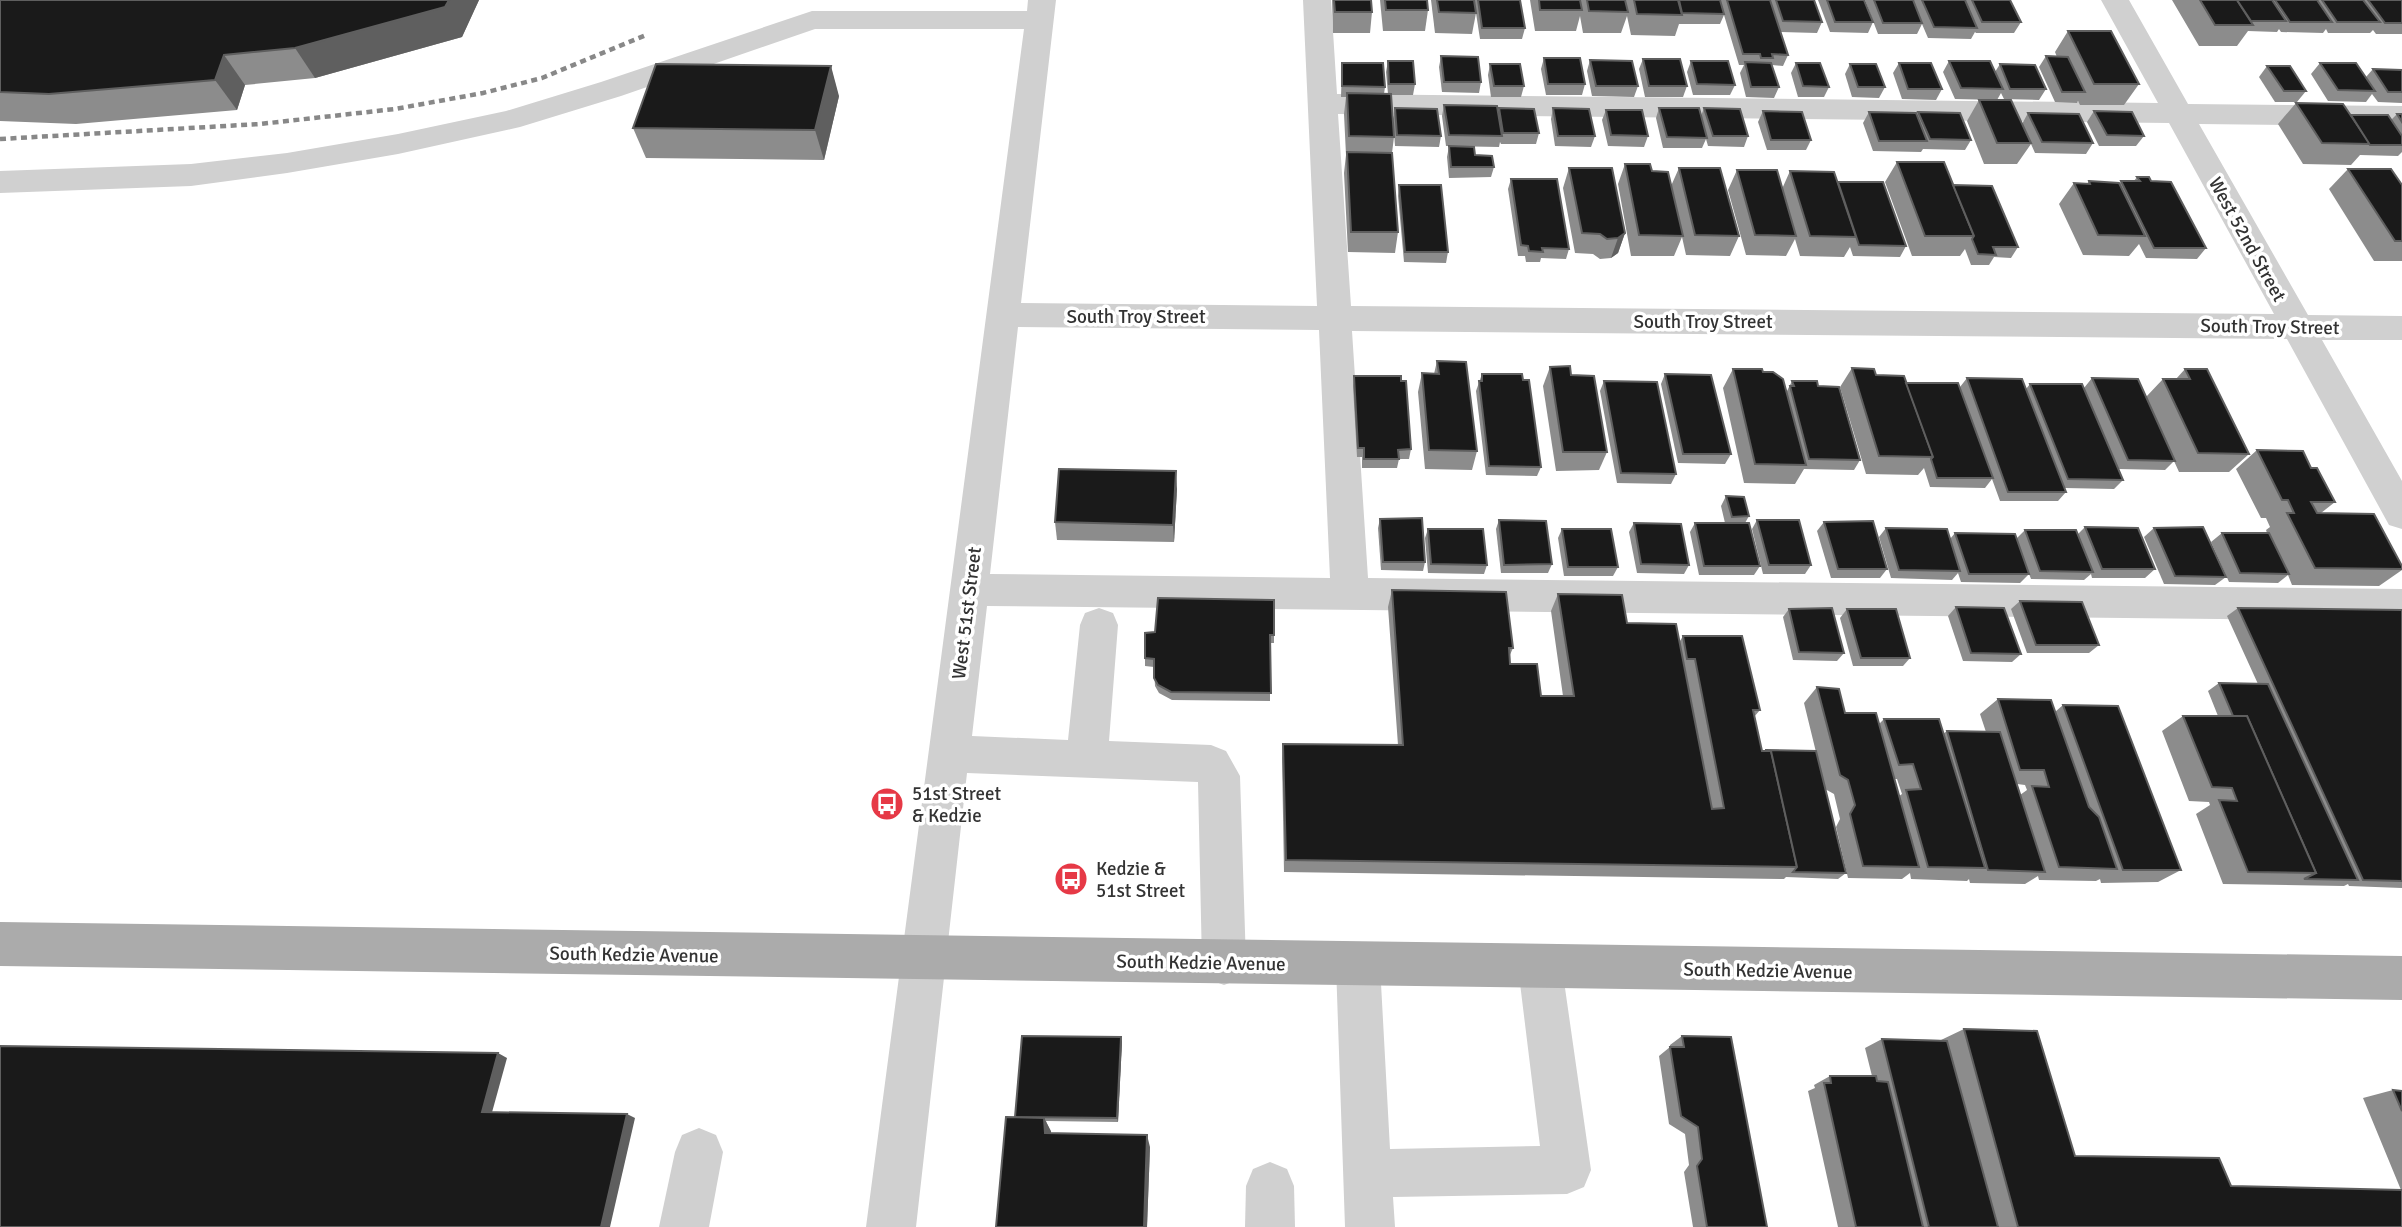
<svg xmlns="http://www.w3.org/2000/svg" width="2402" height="1227" font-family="Signika,sans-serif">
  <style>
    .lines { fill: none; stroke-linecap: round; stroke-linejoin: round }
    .minor { fill: #d0d0d0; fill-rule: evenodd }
    .major { fill: #ababab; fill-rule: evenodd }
    .rail { stroke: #888; stroke-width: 4.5; stroke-dasharray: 6 4.5; stroke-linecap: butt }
    .wall { fill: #8c8c8c; fill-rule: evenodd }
    .shaded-wall { fill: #5f5f5f }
    .building { fill: #1a1a1a; stroke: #5f5f5f; stroke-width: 2 }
    .labels { text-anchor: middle; stroke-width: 7; stroke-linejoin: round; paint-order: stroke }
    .street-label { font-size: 19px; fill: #333; stroke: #fff }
    .poi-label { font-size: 19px; fill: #333; stroke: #fff; text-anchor: start }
  </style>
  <rect width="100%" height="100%" fill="#fff"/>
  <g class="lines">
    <g class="minor">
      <path d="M1028 0H1056L1021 303 1317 306 1303 0H1331L1337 94 2158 103 2101 0H2129L2188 104 2402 106V126L2199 124 2308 315 2402 316V340H2322L2402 481V529L2389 525 2287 339 1352 331 1368 578 2402 589V621L987 606 972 736 1068 740 1080 625 1085 613 1099 608 1113 613 1118 625 1109 741 1211 745 1226 751 1240 776 1246 963 1240 979 1224 985 1208 979 1202 963 1198 782 967 773 916 1227H866L1024 29H815L621 96 520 127 398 154 287 173 191 186 0 193V171L191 164 287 153 398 134 506 111 601 82 812 11H1027ZM1338 114 2169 123 2274 314 1351 306ZM1018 327 1319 330 1330 578 990 574Z"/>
      <path d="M1358 943 1374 949 1380 965 1390 1149 1540 1146 1518 967 1524 951 1540 945 1556 951 1562 967 1591 1170 1584 1187 1567 1194 1393 1197 1395 1227H1345L1336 965 1342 949Z"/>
      <path d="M699 1128 716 1135 723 1152 709 1227H659L675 1152 682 1135Z"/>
      <path d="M1270 1162 1287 1169 1294 1186 1295 1227H1245L1246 1186 1253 1169Z"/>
    </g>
    <path class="major" d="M0 922 2402 956V1000L0 966Z"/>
    <path class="rail" d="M0 139 260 124 395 109 483 93 542 78 646 35"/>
  </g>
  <g class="wall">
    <path d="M0 0H479L462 37 315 78 245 85 237 110 76 124 0 121Z"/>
    <path d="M1332 0H1371L1372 12 1370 33H1333Z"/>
    <path d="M1380 0H1427L1428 10 1425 31H1383Z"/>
    <path d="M1431 0H1474L1476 13 1472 34 1435 33Z"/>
    <path d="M1474 0H1520L1525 28 1522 39H1480Z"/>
    <path d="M1530 0H1814L1822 22 1817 33 1781 32 1788 55 1783 66 1772 65 1779 87 1774 98 1746 97 1740 73 1744 65H1739L1724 15 1720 24H1679L1675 36 1631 35 1627 16 1621 33H1583L1580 16 1576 31H1535Z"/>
    <path d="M1818 0H1864L1873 22 1868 33 1830 32Z"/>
    <path d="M1865 0H2010L2021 22 2014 33H1976L1975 32 1971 39 1928 38 1922 24 1917 34H1878Z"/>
    <path d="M2172 0H2402V34H2376L2373 30 2370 33H2328L2326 29 2323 33 2281 32 2279 29 2277 32 2248 31 2237 46H2199Z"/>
    <path d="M2068 31 2139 84 2124 105H2080L2078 101 2077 103 2055 102 2039 67 2046 56 2057 57 2055 52Z"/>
    <path d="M1441 56 1481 82 1479 93 1442 92 1439 67Z"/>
    <path d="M1544 58 1585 84 1582 95H1546L1541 69Z"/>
    <path d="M1643 59 1687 86 1683 97H1645L1639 69Z"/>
    <path d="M1590 60 1638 86 1634 97 1592 96 1587 71Z"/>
    <path d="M1388 61 1415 84 1413 95H1391L1394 137 1392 153 1398 232 1395 253 1348 252 1344 173 1346 155 1344 114 1346 97H1341L1342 63 1385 87 1384 94H1388L1386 72Z"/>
    <path d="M1691 61 1735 85 1730 95H1693L1687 72Z"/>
    <path d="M1949 61 1995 72 2000 64 2046 89 2039 100 2004 99 2001 93 1997 100 1955 99 1943 72Z"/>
    <path d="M1796 63 1829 87 1824 97H1798L1791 73Z"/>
    <path d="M1899 63 1942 89 1936 100 1902 99 1893 73Z"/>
    <path d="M2320 63 2366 77 2373 69 2402 70V103L2378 102 2372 94 2366 102 2328 101 2311 74Z"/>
    <path d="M1490 64 1524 86 1521 97H1491L1488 75Z"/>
    <path d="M1850 64 1885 87 1879 98 1852 97 1845 74Z"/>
    <path d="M2267 66 2306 91 2297 102H2275L2259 77Z"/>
    <path d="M839 96 824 160 646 158 633 128Z"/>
    <path d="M1979 100 2022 124 2028 113 2093 143 2086 154 2035 153 2031 144 2017 164H1984L1967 121Z"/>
    <path d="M2296 103 2351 115 2391 120 2397 114H2402V152L2398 156 2360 155 2351 165 2303 164 2278 124Z"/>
    <path d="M1444 105 1498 115 1499 108 1539 133 1536 144H1501L1500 142 1499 147 1446 146 1442 116Z"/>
    <path d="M1395 108 1441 136 1439 147 1395 146 1393 119Z"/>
    <path d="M1553 108 1595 136 1591 147 1555 146 1551 119Z"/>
    <path d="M1659 108 1701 116 1704 108 1748 136 1744 147 1708 146 1706 139 1702 148H1663L1656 118Z"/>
    <path d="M1606 110 1648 136 1644 147 1608 146 1602 120Z"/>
    <path d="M1763 111 1811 140 1806 150H1767L1758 122Z"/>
    <path d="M2094 111 2144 136 2136 146H2099L2087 122Z"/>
    <path d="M1869 112 1917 115 1918 112 1971 140 1965 150 1923 149 1921 152 1873 151 1863 123Z"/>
    <path d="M1449 146 1475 155 1494 167 1491 177 1449 178 1447 157Z"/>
    <path d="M1897 162 1953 185 2018 247 2011 258 1994 257 1989 265H1971L1965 249 1960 256H1912L1885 182Z"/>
    <path d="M1625 164 1652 171 1671 186 1679 168 1739 236 1730 256 1686 255 1682 237 1674 256H1631L1618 184Z"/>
    <path d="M1569 168 1625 233 1618 253 1611 258 1600 259 1593 254 1575 253 1563 188Z"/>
    <path d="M2348 169 2402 185V261H2374L2329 189Z"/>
    <path d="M1737 170 1782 189 1790 171 1838 183 1906 246 1900 257 1853 256 1850 247 1844 257 1800 256 1795 239 1786 256 1746 255 1728 190Z"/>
    <path d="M2137 177 2151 181 2206 248 2197 259 2146 258 2139 244 2129 256 2083 255 2059 204 2074 183 2087 184 2089 181 2120 183 2121 181H2134Z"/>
    <path d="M1511 179 1569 249 1566 259 1541 258 1540 262H1526L1525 256H1518L1508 189Z"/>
    <path d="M1399 185 1448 252 1446 263 1404 262 1398 196Z"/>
    <path d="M1437 361 1477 451 1472 470 1425 469 1418 392 1422 373 1434 374Z"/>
    <path d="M1550 367 1571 375 1607 452 1599 470 1556 471 1543 386Z"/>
    <path d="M1852 368 1906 383 1960 387 1967 378 2026 389 2030 384 2084 388 2092 378 2146 397 2163 379H2176L2185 369 2249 454 2229 472H2179L2174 461 2165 470 2119 469 2123 480 2114 489 2065 488 2066 492 2058 501H2000L1992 479 1985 488 1930 487 1924 468 1918 475 1866 474 1840 387Z"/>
    <path d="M1733 369 1763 372 1787 391 1792 381 1818 386 1860 460 1854 470 1804 469 1795 484 1744 483 1723 388Z"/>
    <path d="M1482 374 1541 467 1537 476 1486 475 1476 391Z"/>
    <path d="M1665 374 1731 454 1725 464 1678 463 1661 384Z"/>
    <path d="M1354 376 1411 449 1409 459H1399L1397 468H1362V457H1357L1353 386Z"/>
    <path d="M1604 381 1676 474 1671 484 1617 483 1600 391Z"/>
    <path d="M2257 450 2311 468 2335 502 2321 513 2402 566V570L2379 586 2292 585 2288 575 2278 583 2229 582 2211 542 2222 533H2267L2266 530 2270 527 2266 518H2261L2236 469Z"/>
    <path d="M1177 489 1174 542 1057 540 1055 522Z"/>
    <path d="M1726 496 1749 516 1745 523 1760 566 1754 575H1699L1690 532 1695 523H1725L1721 506Z"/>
    <path d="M1380 519 1425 562 1423 571 1381 570 1378 528Z"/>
    <path d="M1499 520 1552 564 1548 573H1501L1496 529Z"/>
    <path d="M1757 520 1811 565 1805 574H1763L1752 529Z"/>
    <path d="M1824 522 1887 569 1880 578H1831L1817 531Z"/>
    <path d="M1634 523 1689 565 1684 574 1637 573 1629 532Z"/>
    <path d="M2085 527 2155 569 2145 578H2092L2091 574 2084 580 2031 579 2016 539 2025 530 2078 534Z"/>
    <path d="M1886 528 1950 539 1955 533 2029 574 2020 583 1961 582 1958 573 1952 580 1891 578 1879 537Z"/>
    <path d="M2154 528 2226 577 2215 585 2164 584 2144 537Z"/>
    <path d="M1428 529 1487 565 1484 574 1428 573 1425 538Z"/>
    <path d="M1562 529 1618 567 1613 576H1564L1558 538Z"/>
    <path d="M1392 590 1513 648 1509 657 1510 664 1541 696H1563L1551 611 1558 594 1627 623 1680 641 1683 636 1760 710 1754 717 1762 751 1766 750 1846 873 1838 879 1786 877 1784 879 1284 872 1282 758 1283 744 1398 745 1388 607Z"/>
    <path d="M2020 601 2099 645 2089 653H2027L2011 609Z"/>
    <path d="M1956 607 2021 654 2012 662 1963 661 1948 616Z"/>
    <path d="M2238 608 2402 610V888L2349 886 2348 884 2344 886 2223 884 2196 814 2210 805 2209 802 2189 801 2162 731 2183 716H2218L2208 691 2219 683 2258 684 2227 616Z"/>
    <path d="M1789 609 1844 653 1837 661 1793 660 1783 617Z"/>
    <path d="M1847 609 1910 658 1903 666H1853L1840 618Z"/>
    <path d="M1145 633 1274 635V643H1270V701L1172 700 1159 693 1155 686 1154 667 1145 666Z"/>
    <path d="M1817 687 1845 713 1879 724 1884 719 1943 734 1947 731 1986 732 1980 714 1998 699 2055 712 2063 705 2181 870 2158 882 2101 883 2100 879 2096 881 2039 880 2038 876 2025 884 1970 883 1969 879 1967 881 1911 879 1910 873 1902 879 1848 878 1836 827 1840 819 1834 794 1825 789 1804 703ZM1894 779H1897L1902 794 1899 796ZM2017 784 2025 785 2027 790 2020 795Z"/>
    <path d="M1964 1029 2075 1156 2231 1186 2401 1190 2363 1098 2393 1090 2402 1091V1227H1838L1808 1091 1815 1088 1814 1085 1830 1076H1872L1865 1048 1882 1039 1941 1040Z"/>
    <path d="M1682 1036 1767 1227H1693L1684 1172 1689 1165 1685 1134 1669 1124 1659 1056 1670 1047V1045Z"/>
    <path d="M1121 1037 1122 1042 1118 1122 1046 1121 1051 1133 1150 1147 1147 1227H996L1015 1117Z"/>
  </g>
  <g class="shaded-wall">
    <path d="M449 0H479L462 37 315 78 295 48Z"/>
    <path d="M224 55 245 85 237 110 215 80Z"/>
    <path d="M831 66 839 96 824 160 815 130Z"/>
    <path d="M1625 233 1618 253 1611 258 1618 238Z"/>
    <path d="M1176 471 1177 489 1174 542 1173 525Z"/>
    <path d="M1121 1037 1122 1042 1118 1122 1117 1118Z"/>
    <path d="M498 1053 507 1058 491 1116 482 1112Z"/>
    <path d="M627 1114 635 1118 610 1227H601Z"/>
    <path d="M1044 1118 1051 1131 1052 1145 1045 1133Z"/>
    <path d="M1147 1135 1150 1147 1147 1227H1144Z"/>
  </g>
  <g class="building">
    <path d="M0 0H449L445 7 295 48 224 55 215 80 49 94 0 92Z"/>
    <path d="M1334 0H1371L1372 12H1335Z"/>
    <path d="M1385 0H1427L1428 10H1386Z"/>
    <path d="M1437 0H1474L1476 13 1439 12Z"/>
    <path d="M1478 0H1520L1525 28H1482Z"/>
    <path d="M1539 0H1580L1582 10H1540Z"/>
    <path d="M1587 0H1625L1628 12 1589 11Z"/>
    <path d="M1634 0H1678L1682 15 1637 14Z"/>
    <path d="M1679 0H1720L1724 14 1682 13Z"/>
    <path d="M1727 0H1770L1788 55 1772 54 1773 58H1761L1760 54H1743Z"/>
    <path d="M1776 0H1814L1822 22 1783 21Z"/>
    <path d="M1827 0H1864L1873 22H1835Z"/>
    <path d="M1874 0H1913L1922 23H1883Z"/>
    <path d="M1922 0H1965L1977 28 1934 27Z"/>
    <path d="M1972 0H2010L2021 22H1982Z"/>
    <path d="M2200 0H2237L2253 25H2215Z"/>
    <path d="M2237 0H2272L2286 21H2251Z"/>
    <path d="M2275 0H2317L2332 22H2290Z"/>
    <path d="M2322 0H2363L2380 22H2337Z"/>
    <path d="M2368 0H2402V23H2385Z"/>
    <path d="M2068 31H2111L2139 84H2094Z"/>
    <path d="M1441 56 1478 57 1481 82H1444Z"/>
    <path d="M2046 56 2068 57 2085 92H2062Z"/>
    <path d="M1544 58H1580L1585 84H1548Z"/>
    <path d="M1643 59H1680L1687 86H1649Z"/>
    <path d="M1590 60 1632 61 1638 86H1596Z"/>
    <path d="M1388 61H1413L1415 84H1389Z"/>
    <path d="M1691 61H1728L1735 85 1697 84Z"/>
    <path d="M1949 61H1990L2003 89 1961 88Z"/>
    <path d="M1745 62 1771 63 1779 87H1751Z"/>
    <path d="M1342 63H1383L1385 87 1342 86Z"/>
    <path d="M1796 63H1820L1829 87 1803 86Z"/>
    <path d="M1899 63H1931L1942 89H1908Z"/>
    <path d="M2320 63H2356L2375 91 2338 90Z"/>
    <path d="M656 64 831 66 815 130 633 128Z"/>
    <path d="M1490 64H1520L1524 86H1494Z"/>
    <path d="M1850 64H1876L1885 87H1858Z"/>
    <path d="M2000 64 2035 65 2046 89H2010Z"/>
    <path d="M2267 66H2290L2306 91H2284Z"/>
    <path d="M2373 69 2402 70V92H2388Z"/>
    <path d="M1347 93 1391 94 1394 137 1349 136Z"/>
    <path d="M1979 100H2011L2031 143H1997Z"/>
    <path d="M2296 103 2343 104 2370 144 2322 143Z"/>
    <path d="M1444 105 1497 106 1502 136 1449 135Z"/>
    <path d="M1395 108 1437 109 1441 136 1397 135Z"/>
    <path d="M1499 108 1534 109 1539 133H1503Z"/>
    <path d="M1553 108 1589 109 1595 136H1558Z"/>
    <path d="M1659 108H1699L1707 138 1667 137Z"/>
    <path d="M1704 108 1740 109 1748 136H1713Z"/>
    <path d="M1606 110H1642L1648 136 1611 135Z"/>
    <path d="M1763 111 1802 112 1811 140H1771Z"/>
    <path d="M2094 111 2132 112 2144 136 2107 135Z"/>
    <path d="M1869 112 1916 113 1927 141H1879Z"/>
    <path d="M1918 112 1960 113 1971 140 1930 139Z"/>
    <path d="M2028 113 2079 114 2093 143 2042 142Z"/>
    <path d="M2397 114H2402V122Z"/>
    <path d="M2351 115H2388L2402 136V145H2370Z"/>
    <path d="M1449 146 1474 147 1475 155 1492 156 1494 167H1451Z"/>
    <path d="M1347 152 1392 153 1398 232H1351Z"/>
    <path d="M1897 162H1944L1974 236H1925Z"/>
    <path d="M1625 164H1650L1652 171 1668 172 1683 236 1639 235Z"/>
    <path d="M1569 168H1612L1625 233 1618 238 1607 239 1600 234 1582 233Z"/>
    <path d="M1679 168H1720L1739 236 1695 235Z"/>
    <path d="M2348 169H2391L2402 185V241H2395Z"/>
    <path d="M1737 170H1777L1796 236 1755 235Z"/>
    <path d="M1790 171 1834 172 1856 237 1810 236Z"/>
    <path d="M2137 177H2149L2151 181 2171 182 2206 248H2154L2121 181H2140Z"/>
    <path d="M1511 179H1557L1569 249 1542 248 1543 252 1529 251 1528 246 1521 245Z"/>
    <path d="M2089 181 2119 183 2145 236 2098 235 2074 183 2090 184Z"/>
    <path d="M1838 182H1883L1906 246 1859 245Z"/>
    <path d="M1399 185H1441L1448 252H1405Z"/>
    <path d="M1953 185 1992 186 2018 247H1993L1996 255 1978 254 1972 239 1974 236Z"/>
    <path d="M1437 361 1466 362 1477 451 1429 450 1422 373 1439 374Z"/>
    <path d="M1570 366 1571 375 1594 376 1607 452H1563L1550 367Z"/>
    <path d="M1852 368 1874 369 1876 375 1904 376 1933 457 1879 456Z"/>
    <path d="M1733 369H1762L1763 372H1773L1783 379 1806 465 1755 464Z"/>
    <path d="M2185 369H2207L2249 454 2198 453 2163 379H2190Z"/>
    <path d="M1482 374H1522L1523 380H1529L1541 467 1489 466 1479 381H1482Z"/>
    <path d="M1665 374 1711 375 1731 454H1683Z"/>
    <path d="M1354 376H1401V381H1406L1411 449 1398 450 1399 459H1364V448H1358Z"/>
    <path d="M1967 378 2022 379 2066 492H2008Z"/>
    <path d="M2092 378 2138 379 2175 461 2128 460Z"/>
    <path d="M1604 381 1657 382 1676 474 1621 473Z"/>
    <path d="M1792 381H1817L1818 386 1839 387 1860 460 1809 459 1790 386H1794Z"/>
    <path d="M1906 383H1958L1993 478H1937L1931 459 1933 457Z"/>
    <path d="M2030 384H2082L2123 480 2068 479Z"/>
    <path d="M2257 450 2303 451 2311 468H2317L2335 502H2311L2317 513 2374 514 2402 566V569L2315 568 2287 513H2294L2288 500H2282Z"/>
    <path d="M1059 469 1176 471 1173 525 1055 522Z"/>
    <path d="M1726 496 1744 497 1749 516 1732 517Z"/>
    <path d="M1422 518 1425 562H1383L1380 519Z"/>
    <path d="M1499 520 1546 521 1552 564 1504 565Z"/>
    <path d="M1757 520H1799L1811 565H1769Z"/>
    <path d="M1873 521 1887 569H1838L1824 522Z"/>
    <path d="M1634 523 1681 524 1689 565 1641 564Z"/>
    <path d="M1695 523H1749L1760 566H1704Z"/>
    <path d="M2085 527 2138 528 2155 569H2102Z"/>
    <path d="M2203 527 2226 577 2175 576 2154 528Z"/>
    <path d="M1886 528 1947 529 1960 571 1899 570Z"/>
    <path d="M1428 529H1483L1487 565 1431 564Z"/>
    <path d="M1562 529H1611L1618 567H1568Z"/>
    <path d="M2025 530H2076L2093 572 2040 571Z"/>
    <path d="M1955 533 2015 534 2029 574H1969Z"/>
    <path d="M2222 533H2269L2289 574 2240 573Z"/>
    <path d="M1392 590 1506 592 1513 648H1509L1510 664H1537L1541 696H1574L1558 594 1622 595 1627 623 1676 624 1712 809 1724 808 1695 659H1687L1683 636H1742L1760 710H1753L1762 751H1771L1797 867 1286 860 1283 744 1403 745Z"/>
    <path d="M1158 598 1274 600V635H1270L1271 693 1171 692 1158 685 1154 678V659L1145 658V633L1155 632Z"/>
    <path d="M2020 601 2082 602 2099 645H2036Z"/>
    <path d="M1956 607 2004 608 2021 654 1971 653Z"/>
    <path d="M1832 608 1844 653 1799 652 1789 609Z"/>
    <path d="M2238 608 2402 610V881L2363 880Z"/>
    <path d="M1847 609H1896L1910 658H1861Z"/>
    <path d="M2219 683 2268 684 2358 880 2304 879 2316 873 2247 716H2233Z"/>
    <path d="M1817 687 1839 689 1845 713H1876L1919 867 1863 866 1850 814 1855 805 1848 780 1840 775Z"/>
    <path d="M1998 699 2051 700 2089 807 2099 817 2117 869 2059 867 2032 786 2049 787 2044 770H2020Z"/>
    <path d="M2063 705 2118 706 2181 870H2123Z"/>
    <path d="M2183 716H2247L2316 873 2248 872 2219 800 2237 801 2232 788 2212 787Z"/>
    <path d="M1884 719H1939L1985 868 1928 867 1906 790 1921 789 1913 764 1899 765Z"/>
    <path d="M1947 731 2000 732 2045 872 1988 870Z"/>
    <path d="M1766 750 1816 751 1846 873 1793 872 1797 867 1771 751H1766Z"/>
    <path d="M1964 1029 2037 1031 2075 1156 2219 1158 2231 1186 2402 1190V1227H2018Z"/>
    <path d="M1022 1036 1121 1037 1117 1118 1015 1117Z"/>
    <path d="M1682 1036 1731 1037 1767 1227H1707L1697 1166 1702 1159 1698 1127 1681 1116 1670 1047H1684Z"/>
    <path d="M1882 1039 1947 1041 1998 1227H1929Z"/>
    <path d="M0 1046 498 1053 482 1112 627 1114 601 1227H0Z"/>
    <path d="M1830 1076H1876L1877 1081 1888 1082 1923 1227H1856L1824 1083H1831Z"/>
    <path d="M2393 1090 2402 1091V1111Z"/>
    <path d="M1006 1117 1044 1118 1045 1133 1147 1135 1144 1227H996Z"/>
  </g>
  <defs>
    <symbol id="bus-disc" viewBox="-11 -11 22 22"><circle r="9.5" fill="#e63946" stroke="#fff"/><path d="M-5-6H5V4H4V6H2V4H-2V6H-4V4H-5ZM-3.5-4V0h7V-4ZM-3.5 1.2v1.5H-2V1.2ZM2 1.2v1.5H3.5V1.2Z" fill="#fff"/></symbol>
  </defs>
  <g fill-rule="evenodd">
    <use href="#bus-disc" x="868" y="785" width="38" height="38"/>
    <use href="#bus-disc" x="1052" y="860" width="38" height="38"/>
  </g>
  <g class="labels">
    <g class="street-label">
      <text transform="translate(2248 239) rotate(61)" y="7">West 52nd Street</text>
      <text x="1136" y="323">South Troy Street</text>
      <text x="1703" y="328">South Troy Street</text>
      <text transform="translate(2270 326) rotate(1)" y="7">South Troy Street</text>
      <text transform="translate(966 613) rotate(-83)" y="7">West 51st Street</text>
      <text transform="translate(634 954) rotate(1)" y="7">South Kedzie Avenue</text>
      <text transform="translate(1201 962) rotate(1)" y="7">South Kedzie Avenue</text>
      <text transform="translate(1768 970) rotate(1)" y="7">South Kedzie Avenue</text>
    </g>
    <g class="poi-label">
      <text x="912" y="800">51st Street<tspan x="912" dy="22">&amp; Kedzie</tspan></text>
      <text x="1096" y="875">Kedzie &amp;<tspan x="1096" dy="22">51st Street</tspan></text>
    </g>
  </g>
</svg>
